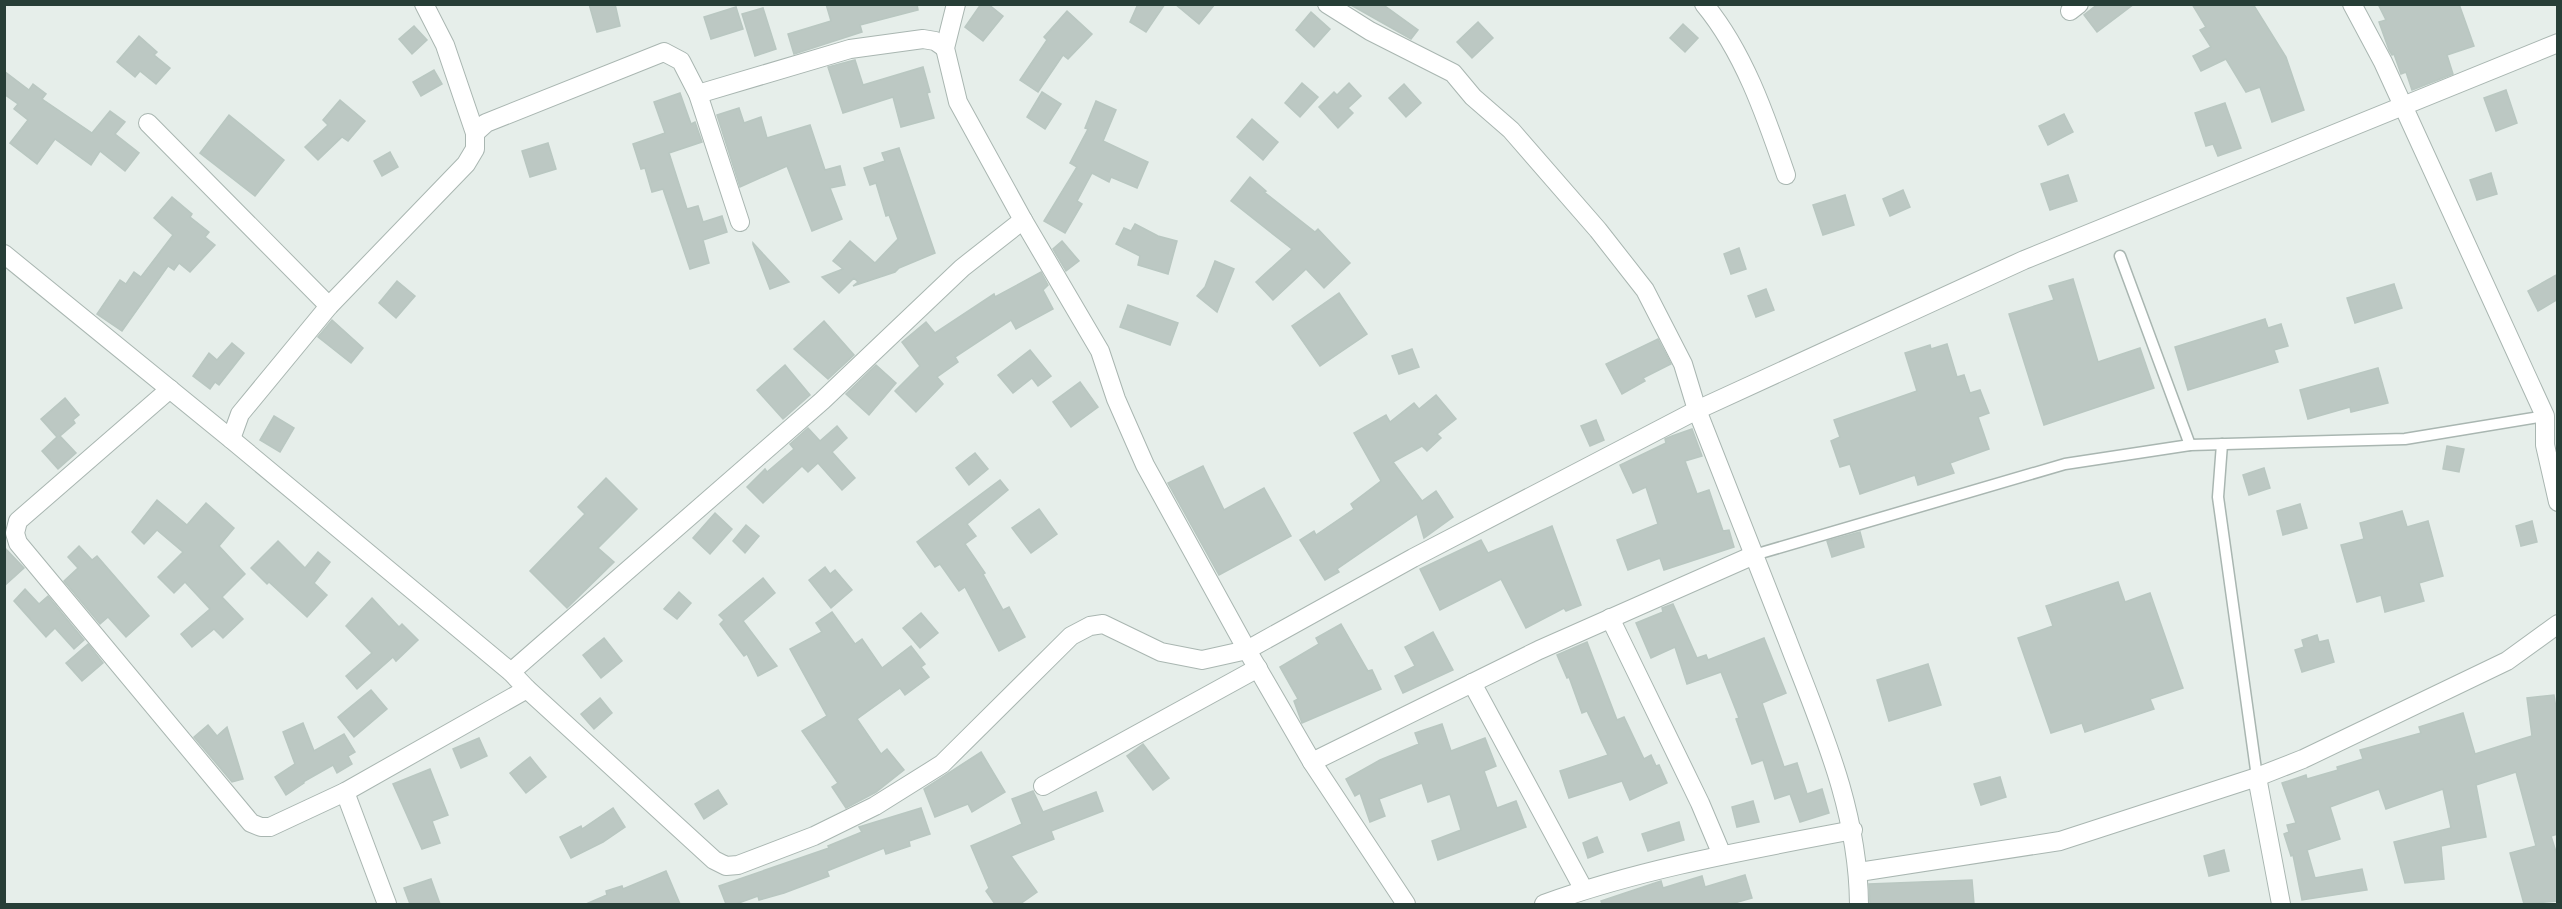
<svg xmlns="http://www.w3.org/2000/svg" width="2562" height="909" font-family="Montserrat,sans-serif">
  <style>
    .building { fill: #bcc8c3; stroke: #b9c7c1; stroke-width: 1.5 }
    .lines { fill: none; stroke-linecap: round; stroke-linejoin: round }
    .lane-casing { stroke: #a9b6b1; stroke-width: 13 }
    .street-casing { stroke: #a9b6b1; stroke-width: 20 }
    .lane { stroke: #fff; stroke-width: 10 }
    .street { stroke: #fff; stroke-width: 18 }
  </style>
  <rect width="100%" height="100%" fill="#e6eeea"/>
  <g class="building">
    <path d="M589 4H615L620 26 597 32Z"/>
    <path d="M826 4H917L918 10 860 25 862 32 794 54 788 34 831 21Z"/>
    <path d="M981 4H988L1003 16 983 41 965 27Z"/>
    <path d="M1138 4H1165L1146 32 1130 22Z"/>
    <path d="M1175 4H1215L1199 24Z"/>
    <path d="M1349 4H1386L1385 6 1418 30 1411 39Z"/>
    <path d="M2098 4H2134L2097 32 2084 15Z"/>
    <path d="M2192 4H2253L2286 57 2304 110 2272 122 2260 87 2246 92 2226 59 2201 71 2193 56 2211 47 2200 30 2206 27Z"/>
    <path d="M2378 4H2459L2474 46 2447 55 2453 74 2412 90 2406 72 2401 74 2394 54 2392 55 2389 50 2379 22 2386 20Z"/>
    <path d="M736 7 743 29 711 39 704 17Z"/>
    <path d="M763 8 776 49 755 56 742 14Z"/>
    <path d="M1067 11 1092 34 1068 59 1063 55 1038 92 1020 80 1047 40 1044 37Z"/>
    <path d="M1311 12 1330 29 1314 47 1296 30Z"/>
    <path d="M1478 22 1493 38 1472 58 1457 42Z"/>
    <path d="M1683 24 1698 38 1685 52 1670 38Z"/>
    <path d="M414 26 427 40 412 54 399 39Z"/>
    <path d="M139 36 157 52 154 55 170 68 156 84 140 71 135 77 117 62Z"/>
    <path d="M855 60 863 85 923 67 930 92 927 93 934 118 901 127 893 97 843 113 828 67Z"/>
    <path d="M434 70 442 84 421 96 413 82Z"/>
    <path d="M4 71 29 90 33 84 46 94 42 99 92 133 110 111 125 122 115 134 139 153 125 171 100 151 91 165 55 139 37 164 10 143 28 120 14 109 18 104 4 94Z"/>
    <path d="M1302 83 1318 97 1300 117 1285 103Z"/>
    <path d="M1349 83 1361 96 1348 108 1353 113 1338 128 1319 107 1334 92 1337 95Z"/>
    <path d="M1404 84 1421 103 1406 117 1389 98Z"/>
    <path d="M2506 90 2517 123 2496 131 2484 98Z"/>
    <path d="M1042 92 1061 104 1045 129 1027 117Z"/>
    <path d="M680 93 691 124 695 122 702 142 669 153 687 209 698 206 703 222 722 216 727 232 703 240 709 263 690 269 663 189 652 192 645 168 641 169 633 144 665 133 654 102Z"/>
    <path d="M340 100 365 121 348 141 342 137 318 160 305 147 328 125 323 120Z"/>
    <path d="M1096 101 1116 110 1103 141 1148 162 1137 188 1111 177 1109 182 1092 173 1077 201 1082 204 1065 233 1044 221 1077 167 1070 163 1088 129 1085 128Z"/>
    <path d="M2225 103 2241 148 2218 156 2213 144 2206 146 2195 113Z"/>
    <path d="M739 108 744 123 761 117 767 138 810 125 825 170 840 166 845 185 830 188 842 219 812 231 787 166 740 187 717 115Z"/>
    <path d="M2064 114 2073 132 2048 145 2039 126Z"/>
    <path d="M229 115 284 160 255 196 200 153Z"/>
    <path d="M1252 119 1278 142 1263 160 1237 137Z"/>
    <path d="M548 143 556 169 530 177 522 151Z"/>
    <path d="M899 148 935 253 899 268 895 272 853 286 858 282 854 278 839 293 822 277 843 269 833 261 850 241 875 263 898 239 889 215 886 216 876 183 870 185 864 168 885 161 882 153Z"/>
    <path d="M390 152 398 167 382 176 374 161Z"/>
    <path d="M2491 173 2497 194 2477 200 2470 180Z"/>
    <path d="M2068 175 2077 201 2050 210 2041 184Z"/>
    <path d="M1250 177 1266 191 1264 192 1315 232 1318 229 1350 263 1324 288 1306 269 1273 300 1256 282 1292 249 1231 201Z"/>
    <path d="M1903 190 1910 207 1890 216 1883 199Z"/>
    <path d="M1845 195 1854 225 1823 235 1813 205Z"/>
    <path d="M172 197 192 214 190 217 209 232 205 237 215 245 190 272 179 263 174 270 168 266 122 331 97 314 120 280 126 284 134 272 141 277 173 235 154 218Z"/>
    <path d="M1135 224 1158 236 1177 241 1168 274 1138 265 1140 256 1116 244 1124 228 1131 231Z"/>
    <path d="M1062 241 1079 261 1066 271 1053 249Z"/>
    <path d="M753 244V243L789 282 770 289Z"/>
    <path d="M1739 248 1746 269 1731 274 1724 254Z"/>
    <path d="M1215 261 1234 269 1217 312 1197 296 1205 287Z"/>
    <path d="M1041 272 1048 285 1043 290 1053 309 1016 329 1011 320 955 357 958 362 937 377 943 384 916 412 895 391 920 366 902 342 926 322 935 333 994 294 995 297Z"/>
    <path d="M2558 274V299L2538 311 2528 291Z"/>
    <path d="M2073 279 2098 362 2140 348 2154 388 2044 425 2009 314 2054 300 2049 286Z"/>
    <path d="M397 281 415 296 396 318 379 303Z"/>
    <path d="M2394 284 2402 308 2355 323 2347 298Z"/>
    <path d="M1766 289 1774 310 1756 317 1748 296Z"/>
    <path d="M1339 293 1367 334 1320 366 1292 326Z"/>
    <path d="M1128 305 1178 323 1170 345 1120 327Z"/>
    <path d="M2265 319 2268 328 2281 324 2288 346 2274 350 2278 362 2188 390 2175 347Z"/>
    <path d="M332 320 363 348 351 363 318 337Z"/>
    <path d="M824 321 854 355 828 379 794 349Z"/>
    <path d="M1658 339 1671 364 1643 378 1645 381 1622 394 1606 364Z"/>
    <path d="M232 343 244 353 219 385 215 382 210 389 193 376 209 353 217 360Z"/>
    <path d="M1947 344 1957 377 1964 375 1970 393 1980 390 1989 413 1978 417 1989 449 1950 463 1954 473 1918 485 1915 475 1860 494 1850 464 1840 467 1831 441 1840 437 1834 420 1917 391 1905 353 1930 345 1931 349Z"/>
    <path d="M1412 349 1419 367 1399 374 1392 356Z"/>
    <path d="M1030 350 1051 376 1038 386 1032 378 1013 393 998 375Z"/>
    <path d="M785 365 810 395 783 419 757 390Z"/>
    <path d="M876 365 896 383 869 415 846 394Z"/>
    <path d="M2378 368 2388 403 2351 412 2350 407 2308 419 2300 390Z"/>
    <path d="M1080 382 1098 407 1071 427 1053 402Z"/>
    <path d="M1436 395 1456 419 1437 434 1441 438 1427 451 1422 446 1393 462 1422 501 1436 491 1453 517 1424 538 1417 514 1337 569 1339 572 1325 580 1300 540 1314 531 1316 535 1354 509 1351 504 1381 481 1354 433 1386 415 1390 422 1414 403 1419 409Z"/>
    <path d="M65 398 79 415 73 420 75 423 60 436 76 453 58 469 42 451 57 437 41 419Z"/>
    <path d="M274 416 294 428 280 452 260 440Z"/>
    <path d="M1596 420 1604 440 1590 446 1581 426Z"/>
    <path d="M837 426 847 438 832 452 855 478 842 490 818 463 808 472 802 466 763 503 747 487 765 469 767 472 794 449 790 444 808 428 820 441Z"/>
    <path d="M1692 429 1702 456 1685 461 1697 494 1709 490 1723 531 1729 530 1734 547 1664 570 1660 558 1628 570 1617 540 1658 524 1646 487 1633 493 1620 465 1666 443 1665 439 1672 436Z"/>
    <path d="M2447 446 2464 449 2459 472 2443 469Z"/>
    <path d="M975 453 988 469 969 485 956 468Z"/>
    <path d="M1203 466 1224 510 1264 488 1291 536 1219 575 1168 483Z"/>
    <path d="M2264 468 2270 488 2249 495 2243 475Z"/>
    <path d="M606 478 637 509 598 548 614 562 567 608 530 571 585 514 578 507Z"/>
    <path d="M1000 480 1008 490 967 524 976 536 965 544 985 573 983 574 1003 610 1009 607 1025 637 999 651 965 587 959 591 940 564 935 567 917 542Z"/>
    <path d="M157 500 187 525 206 503 234 528 219 546 245 574 222 597 243 619 223 638 214 629 192 647 181 634 210 609 185 582 174 593 158 577 183 552 157 530 144 544 132 532Z"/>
    <path d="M2300 504 2307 528 2283 535 2277 511Z"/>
    <path d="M1039 509 1057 534 1031 553 1012 528Z"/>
    <path d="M2402 511 2407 527 2428 521 2443 576 2419 583 2424 601 2385 612 2381 595 2357 602 2341 545 2364 539 2360 523Z"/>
    <path d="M715 513 732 529 710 554 693 538Z"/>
    <path d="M2532 521 2537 542 2521 546 2516 526Z"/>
    <path d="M746 525 759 536 745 553 733 541Z"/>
    <path d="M1552 526 1581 605 1566 611 1564 608 1526 628 1501 579 1440 610 1420 569 1481 540 1488 553Z"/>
    <path d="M1860 532 1864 547 1832 557 1827 541Z"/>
    <path d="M278 541 305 568 318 552 330 562 314 583 327 595 307 617 269 582 267 584 251 568Z"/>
    <path d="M79 546 92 560 97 556 149 616 126 637 108 617 100 624 64 581 78 568 68 557Z"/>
    <path d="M4 547 24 568 4 586Z"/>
    <path d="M825 567 830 574 835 570 852 590 831 608 809 580Z"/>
    <path d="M763 578 775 593 743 621 777 666 758 676 747 654 744 656 720 624 724 620 719 615Z"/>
    <path d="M2118 582 2125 602 2150 593 2183 688 2150 699 2154 709 2085 732 2082 723 2051 733 2018 638 2053 626 2046 606Z"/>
    <path d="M25 589 39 604 48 596 84 640 74 649 55 628 46 637 14 601Z"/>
    <path d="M679 592 691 603 677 619 664 609Z"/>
    <path d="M372 598 399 627 402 624 418 640 396 661 393 657 357 689 346 676 372 653 346 626Z"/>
    <path d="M1673 604 1697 658 1706 655 1708 660 1764 638 1786 693 1762 703 1784 767 1797 763 1807 794 1822 789 1829 813 1800 822 1790 794 1775 799 1763 760 1752 764 1736 719 1739 718 1721 672 1687 684 1675 647 1651 658 1636 623 1663 612 1662 608Z"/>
    <path d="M832 612 855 644 862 639 882 668 911 646 925 664 921 667 929 677 905 695 900 688 857 719 881 754 887 749 904 770 876 792 846 808 832 787 838 783 802 731 827 716 790 649 822 632 816 623Z"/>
    <path d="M921 613 938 633 920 648 903 628Z"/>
    <path d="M1341 624 1368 671 1372 670 1381 689 1302 723 1294 701 1298 699 1280 667 1319 644 1316 638Z"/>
    <path d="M1433 632 1453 670 1403 693 1395 676 1415 666 1405 647Z"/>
    <path d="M2317 635 2319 642 2328 640 2334 662 2302 672 2295 650 2304 647 2302 640Z"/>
    <path d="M604 638 622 661 601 678 583 655Z"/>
    <path d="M1587 642 1617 720 1624 717 1644 759 1651 755 1656 766 1659 765 1667 783 1630 800 1622 781 1569 798 1560 771 1608 755 1587 711 1582 713 1569 677 1567 678 1557 655Z"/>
    <path d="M88 644 103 663 82 681 66 663Z"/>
    <path d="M1928 664 1941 705 1889 721 1877 680Z"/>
    <path d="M371 690 387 709 354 737 338 717Z"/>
    <path d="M2554 695 2558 722V834L2551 836 2558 858V901L2524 904 2510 853 2536 846 2516 772 2476 785 2486 837 2441 846 2444 879 2405 883 2394 842 2451 828 2443 789 2386 809 2379 789 2330 807 2340 839 2307 850 2315 878 2362 869 2367 890 2302 900 2293 855 2291 856 2284 834 2289 832 2287 825 2296 823 2282 783 2306 775 2307 779 2338 770 2337 767 2363 759 2360 750 2421 733 2419 727 2463 713 2475 754 2522 739 2532 736 2527 698Z"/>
    <path d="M600 698 612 713 594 729 581 714Z"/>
    <path d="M303 723 314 751 344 734 355 752 348 756 352 764 337 773 333 765 303 782 304 783 286 795 275 777 295 764 283 732Z"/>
    <path d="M1442 724 1451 751 1485 738 1496 766 1484 771 1497 808 1516 801 1526 827 1438 860 1432 841 1461 830 1450 794 1428 802 1422 783 1379 799 1385 816 1370 822 1360 793 1355 796 1346 779 1380 760 1419 744 1415 733Z"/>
    <path d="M208 725 217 736 227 727 243 779 232 782 194 737Z"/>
    <path d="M479 738 487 756 461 768 453 749Z"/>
    <path d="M1143 744 1169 778 1153 790 1127 756Z"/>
    <path d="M981 752 1005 792 972 812 968 804 935 817 924 789Z"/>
    <path d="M530 757 546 777 526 793 510 773Z"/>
    <path d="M430 769 448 815 432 821 440 843 422 849 393 784Z"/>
    <path d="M2000 777 2006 797 1981 805 1974 784Z"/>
    <path d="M718 790 727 804 704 819 695 804Z"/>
    <path d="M1033 791 1043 812 1096 792 1103 811 1051 831 1054 839 1011 856 1037 892 1020 904H995L986 891 989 888 971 846 1022 824 1012 799Z"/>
    <path d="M1753 801 1759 822 1737 827 1732 807Z"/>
    <path d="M613 808 625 827 603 842 571 858 560 837 581 826 582 829Z"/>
    <path d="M921 808 930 834 909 841 910 846 886 854 884 848 827 871 829 876 784 893 759 900 758 896 736 904H726L719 886 829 848 828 846 862 832 859 827Z"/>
    <path d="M1679 822 1684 840 1648 851 1642 834Z"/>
    <path d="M1597 837 1603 852 1588 858 1583 843Z"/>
    <path d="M2224 850 2229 871 2209 876 2204 856Z"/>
    <path d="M666 871 680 904H586L607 895 606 891 622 886 623 889Z"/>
    <path d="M1745 875 1752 898 1731 904H1602L1601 901 1661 881 1663 888 1702 876 1705 887Z"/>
    <path d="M431 879 440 904H410L404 888Z"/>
    <path d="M1972 880 1974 904H1870L1869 884Z"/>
  </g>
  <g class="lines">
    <defs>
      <g id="lane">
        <path d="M2120 256 2190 445"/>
        <path d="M2222 444 2218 497 2257 777"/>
        <path d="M1754 555 2065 464 2190 445 2405 439 2545 416"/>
      </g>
      <g id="street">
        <path d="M424 4 445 45 475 133"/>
        <path d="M956 4 945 48 958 102 1023 220 1100 351 1116 399 1145 465 1247 650 1312 762 1406 904"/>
        <path d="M1327 4 1370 31 1453 73 1473 97 1511 130 1598 230 1645 290 1683 364 1697 410C1727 487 1757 563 1787 639 1821 728 1858 808 1859 904"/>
        <path d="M1704 4C1744 52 1766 117 1786 175"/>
        <path d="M2352 4 2383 62 2545 416V445L2558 502"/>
        <path d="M2070 11 2079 4"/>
        <path d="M698 94 850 49 923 39 935 41 945 48"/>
        <path d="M148 123 329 306"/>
        <path d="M4 254 231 439 511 672 527 689 714 860 726 866 738 865 814 836 875 806 942 764 1071 636 1090 626 1103 624 1161 652 1202 660 1247 650 1413 558 1697 410 2024 260 2558 43"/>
        <path d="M170 389 18 521 15 533 18 543 251 823 261 827H270L345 792 527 689"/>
        <path d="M231 439 240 414 329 306 466 164 475 149V133L486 123 664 52 681 61 698 94 740 222"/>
        <path d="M1610 618 1700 803 1722 855"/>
        <path d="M511 672 822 401 962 268 1023 220"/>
        <path d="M1472 683 1584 890"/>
        <path d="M1312 762 1539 650 1754 555"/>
        <path d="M2257 777 2281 904"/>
        <path d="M1043 786 1258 668"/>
        <path d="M345 792 387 904"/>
        <path d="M1859 872 2060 841 2257 777 2303 759 2507 661 2558 624"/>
        <path d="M1544 904C1643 868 1749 850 1853 830"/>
      </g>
    </defs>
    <use href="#lane" class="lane-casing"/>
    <use href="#street" class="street-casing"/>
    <use href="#lane" class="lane"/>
    <use href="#street" class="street"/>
  </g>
  <rect width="2562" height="909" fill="none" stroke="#273e37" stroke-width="12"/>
</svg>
